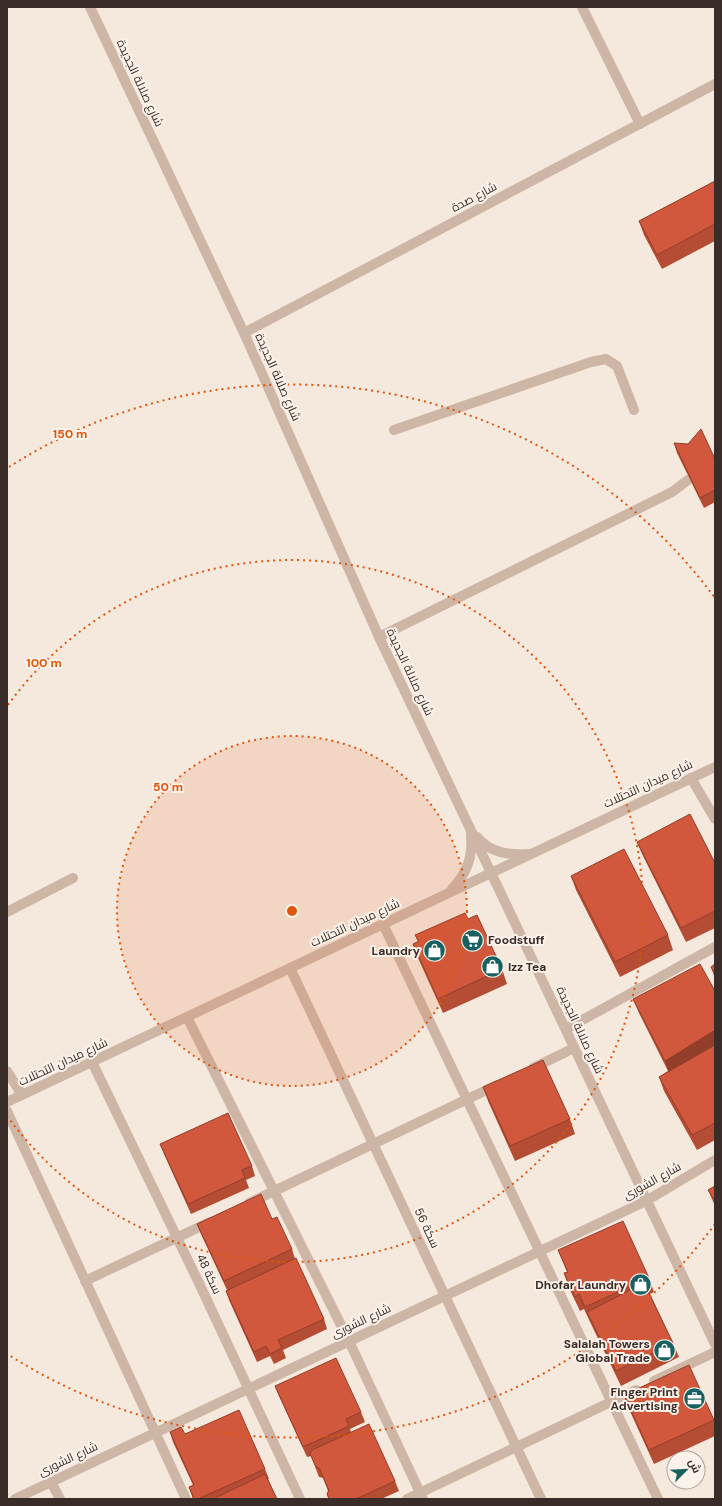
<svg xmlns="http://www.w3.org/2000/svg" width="722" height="1506" font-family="'DM Sans',Cairo,sans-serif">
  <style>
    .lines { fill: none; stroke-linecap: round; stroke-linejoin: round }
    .minor { stroke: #ceb6a7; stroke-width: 10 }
    .wall { fill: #b54c34 }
    .shaded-wall { fill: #933e2b }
    .building { fill: #d2583d; stroke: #933e2b }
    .ring { fill: none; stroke: #df570d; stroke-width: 2; stroke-dasharray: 2 4 }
    .labels { text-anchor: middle; stroke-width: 4; stroke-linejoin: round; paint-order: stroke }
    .street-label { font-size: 12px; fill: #3a2c28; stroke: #fbf2e9 }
    .poi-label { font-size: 12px; font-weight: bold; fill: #3a2c28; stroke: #fbf2e9; text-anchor: end }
    .centre { fill: #df570d; stroke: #fbf2e9; stroke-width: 2 }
    .ring-label { font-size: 12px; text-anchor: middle; font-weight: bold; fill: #df570d; stroke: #fbf2e9; stroke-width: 4; stroke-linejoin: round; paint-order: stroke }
  </style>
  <rect width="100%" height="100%" fill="#f5e8dc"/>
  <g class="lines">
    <g class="minor">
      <path d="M90 7 244 333 379 637 715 1344"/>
      <path d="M582 7 640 124"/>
      <path d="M244 333 715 84"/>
      <path d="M394 430 591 362 606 359 617 366 634 410"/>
      <path d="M379 637 672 492 688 480"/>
      <path d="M691 778 715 819"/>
      <path d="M477 837C490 853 509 855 528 854"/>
      <path d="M452 889C467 873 473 857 471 835"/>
      <path d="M7 912 73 878"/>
      <path d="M383 924 658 1499"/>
      <path d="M290 968 541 1499"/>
      <path d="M187 1017 349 1341 423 1499"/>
      <path d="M566 1029 715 947"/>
      <path d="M92 1062 198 1281 300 1499"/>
      <path d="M533 1068 574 1048"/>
      <path d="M7 1071 22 1095"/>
      <path d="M7 1102 715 767"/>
      <path d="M7 1111 186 1499"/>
      <path d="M249 1203 497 1085"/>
      <path d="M85 1281 210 1222"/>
      <path d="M654 1381 715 1352"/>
      <path d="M51 1482 60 1499"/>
      <path d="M15 1499 646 1201 715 1160"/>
      <path d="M407 1499 636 1390"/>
    </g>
  </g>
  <g class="wall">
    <path d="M715 181V241L662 269 644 235 639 221Z"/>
    <path d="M674 443 715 459V502L704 508 677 453Z"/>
    <path d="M637 842 715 863V928L686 942 643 856Z"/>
    <path d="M571 876 668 935 673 950 620 977 576 890Z"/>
    <path d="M468 919 502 969 507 984 443 1013 418 958 413 944 418 942 415 935Z"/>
    <path d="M715 964V979L711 967Z"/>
    <path d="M715 991V1140L697 1150 664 1091 659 1077 668 1071 639 1013 633 999Z"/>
    <path d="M483 1087 570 1119 575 1134 515 1161 488 1101Z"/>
    <path d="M160 1144 252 1166 255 1176 246 1180 249 1188 191 1214 164 1154Z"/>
    <path d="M715 1186V1206L708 1190Z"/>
    <path d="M272 1219 292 1249 295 1259 324 1319 327 1329 283 1350 286 1358 274 1364 270 1356 257 1362 229 1300 226 1291 227 1290 201 1234 197 1224Z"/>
    <path d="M558 1250 649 1278 654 1292 650 1294 673 1343 679 1357 621 1386 592 1326 584 1309 580 1311 569 1288 564 1273 567 1272Z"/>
    <path d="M275 1386 361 1412 365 1422 350 1429 351 1432 395 1481 399 1491 381 1499H329L327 1494 328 1491 323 1478 319 1477 311 1456 307 1457 279 1396Z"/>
    <path d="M624 1395 714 1420 715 1423V1436L654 1464 629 1409Z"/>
    <path d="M170 1432 185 1434 265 1469 269 1479H268L277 1499H193L189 1487 193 1485 173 1442Z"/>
  </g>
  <path class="shaded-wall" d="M715 1030V1048L670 1076 665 1061Z"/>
  <g class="building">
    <path d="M715 181V224L657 255 639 221Z"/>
    <path d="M701 429 715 459V490L700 498 674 443 688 444Z"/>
    <path d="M690 814 715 863V911L681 928 637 842Z"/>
    <path d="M624 849 668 935 615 962 571 876Z"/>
    <path d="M465 913 468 919 477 915 502 969 438 999 413 944 419 941 415 935Z"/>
    <path d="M700 964 715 991V1030L665 1061 633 999Z"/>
    <path d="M715 964V974L711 967Z"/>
    <path d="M715 1045V1123L692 1135 659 1077Z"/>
    <path d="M543 1060 570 1119 510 1146 483 1087Z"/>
    <path d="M228 1113 252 1166 242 1170 245 1178 188 1204 160 1144Z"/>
    <path d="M715 1186V1201L708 1190Z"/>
    <path d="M261 1194 272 1219 277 1217 292 1249 224 1281 197 1224Z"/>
    <path d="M623 1221 649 1278 585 1307 579 1294 575 1297 564 1273 568 1272 558 1250Z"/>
    <path d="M296 1258 324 1319 278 1340 282 1348 270 1354 266 1346 254 1352 226 1291Z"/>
    <path d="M644 1283 673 1343 616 1371 587 1312Z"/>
    <path d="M336 1358 361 1412 346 1419 349 1426 303 1447 275 1386Z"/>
    <path d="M689 1365 714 1420 649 1450 624 1395Z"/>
    <path d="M239 1410 265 1469 198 1499H194L189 1487 194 1485 170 1432 181 1427 185 1434Z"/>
    <path d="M369 1424 395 1481 356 1499H329L327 1494 329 1490 319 1468 316 1467 310 1454 312 1450Z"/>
    <path d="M265 1474 277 1499H213Z"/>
  </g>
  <circle cx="292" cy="911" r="175" fill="#df570d" fill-opacity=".12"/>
  <g class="ring">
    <circle cx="292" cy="911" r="175"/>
    <path d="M8 705A351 351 0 1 1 8 1117"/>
    <path d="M715 1224A526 526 0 0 1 9 1355M9 467A526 526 0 0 1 715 598"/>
  </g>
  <defs>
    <symbol id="supermarket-disc" viewBox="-11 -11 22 22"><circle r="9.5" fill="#196060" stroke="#fbf2e9"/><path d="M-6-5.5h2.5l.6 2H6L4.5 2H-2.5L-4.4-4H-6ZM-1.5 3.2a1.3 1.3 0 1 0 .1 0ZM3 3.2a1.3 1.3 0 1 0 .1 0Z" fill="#fff"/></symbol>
    <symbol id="shop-disc" viewBox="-11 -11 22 22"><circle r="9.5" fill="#196060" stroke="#fbf2e9"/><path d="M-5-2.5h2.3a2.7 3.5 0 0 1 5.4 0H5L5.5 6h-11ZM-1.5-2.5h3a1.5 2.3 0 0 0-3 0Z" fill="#fff"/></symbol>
    <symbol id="office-disc" viewBox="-11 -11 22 22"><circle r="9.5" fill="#196060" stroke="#fbf2e9"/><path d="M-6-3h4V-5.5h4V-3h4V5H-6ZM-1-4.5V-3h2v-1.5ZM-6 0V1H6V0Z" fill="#fff"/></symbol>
  </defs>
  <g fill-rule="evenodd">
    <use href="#supermarket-disc" x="460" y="928" width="25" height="25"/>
    <use href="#shop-disc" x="422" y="938" width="25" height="25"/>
    <use href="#shop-disc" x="480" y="954" width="25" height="25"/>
    <use href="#shop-disc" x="628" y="1272" width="25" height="25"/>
    <use href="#shop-disc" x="652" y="1338" width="25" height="25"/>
    <use href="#office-disc" x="682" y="1386" width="25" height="25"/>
  </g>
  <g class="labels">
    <g class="street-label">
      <text transform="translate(140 83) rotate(65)" y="4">شارع صلالة الجديدة</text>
      <text transform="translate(474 197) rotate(-28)" y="4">شارع صدة</text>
      <text transform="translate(278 377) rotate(66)" y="4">شارع صلالة الجديدة</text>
      <text transform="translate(410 672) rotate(65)" y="4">شارع صلالة الجديدة</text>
      <text transform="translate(648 784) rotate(-25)" y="4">شارع ميدان التحتلات</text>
      <text transform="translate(355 923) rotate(-25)" y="4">شارع ميدان التحتلات</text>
      <text transform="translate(580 1030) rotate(65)" y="4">شارع صلالة الجديدة</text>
      <text transform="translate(63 1062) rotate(-25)" y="4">شارع ميدان التحتلات</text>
      <text transform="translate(652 1181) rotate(-29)" y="4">شارع الشورى</text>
      <text transform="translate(427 1228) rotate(65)" y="4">سكة 56</text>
      <text transform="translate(209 1274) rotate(65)" y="4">سكة 48</text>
      <text transform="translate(361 1321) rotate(-25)" y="4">شارع الشورى</text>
      <text transform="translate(68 1459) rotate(-25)" y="4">شارع الشورى</text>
    </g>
    <g class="poi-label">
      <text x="488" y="944" text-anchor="start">Foodstuff</text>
      <text x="420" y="955">Laundry</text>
      <text x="508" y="971" text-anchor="start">Izz Tea</text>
      <text x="626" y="1289">Dhofar Laundry</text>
      <text x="650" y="1348">Salalah Towers<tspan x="650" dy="14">Global Trade</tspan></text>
      <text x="678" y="1396">Finger Print<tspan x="678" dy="14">Advertising</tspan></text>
    </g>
  </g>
  <circle cx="292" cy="911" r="6" class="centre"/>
  <g class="ring-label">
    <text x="70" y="438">150 m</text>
    <text x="44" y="667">100 m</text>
    <text x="168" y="791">50 m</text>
  </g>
  <rect width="722" height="1506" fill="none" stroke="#3a2c28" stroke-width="16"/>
  <g transform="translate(686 1470) rotate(66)"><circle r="19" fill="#fbf2e9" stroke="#aea39c"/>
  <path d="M0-3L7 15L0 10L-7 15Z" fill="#196060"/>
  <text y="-6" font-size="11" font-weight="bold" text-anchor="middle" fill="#3a2c28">ش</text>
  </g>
</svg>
